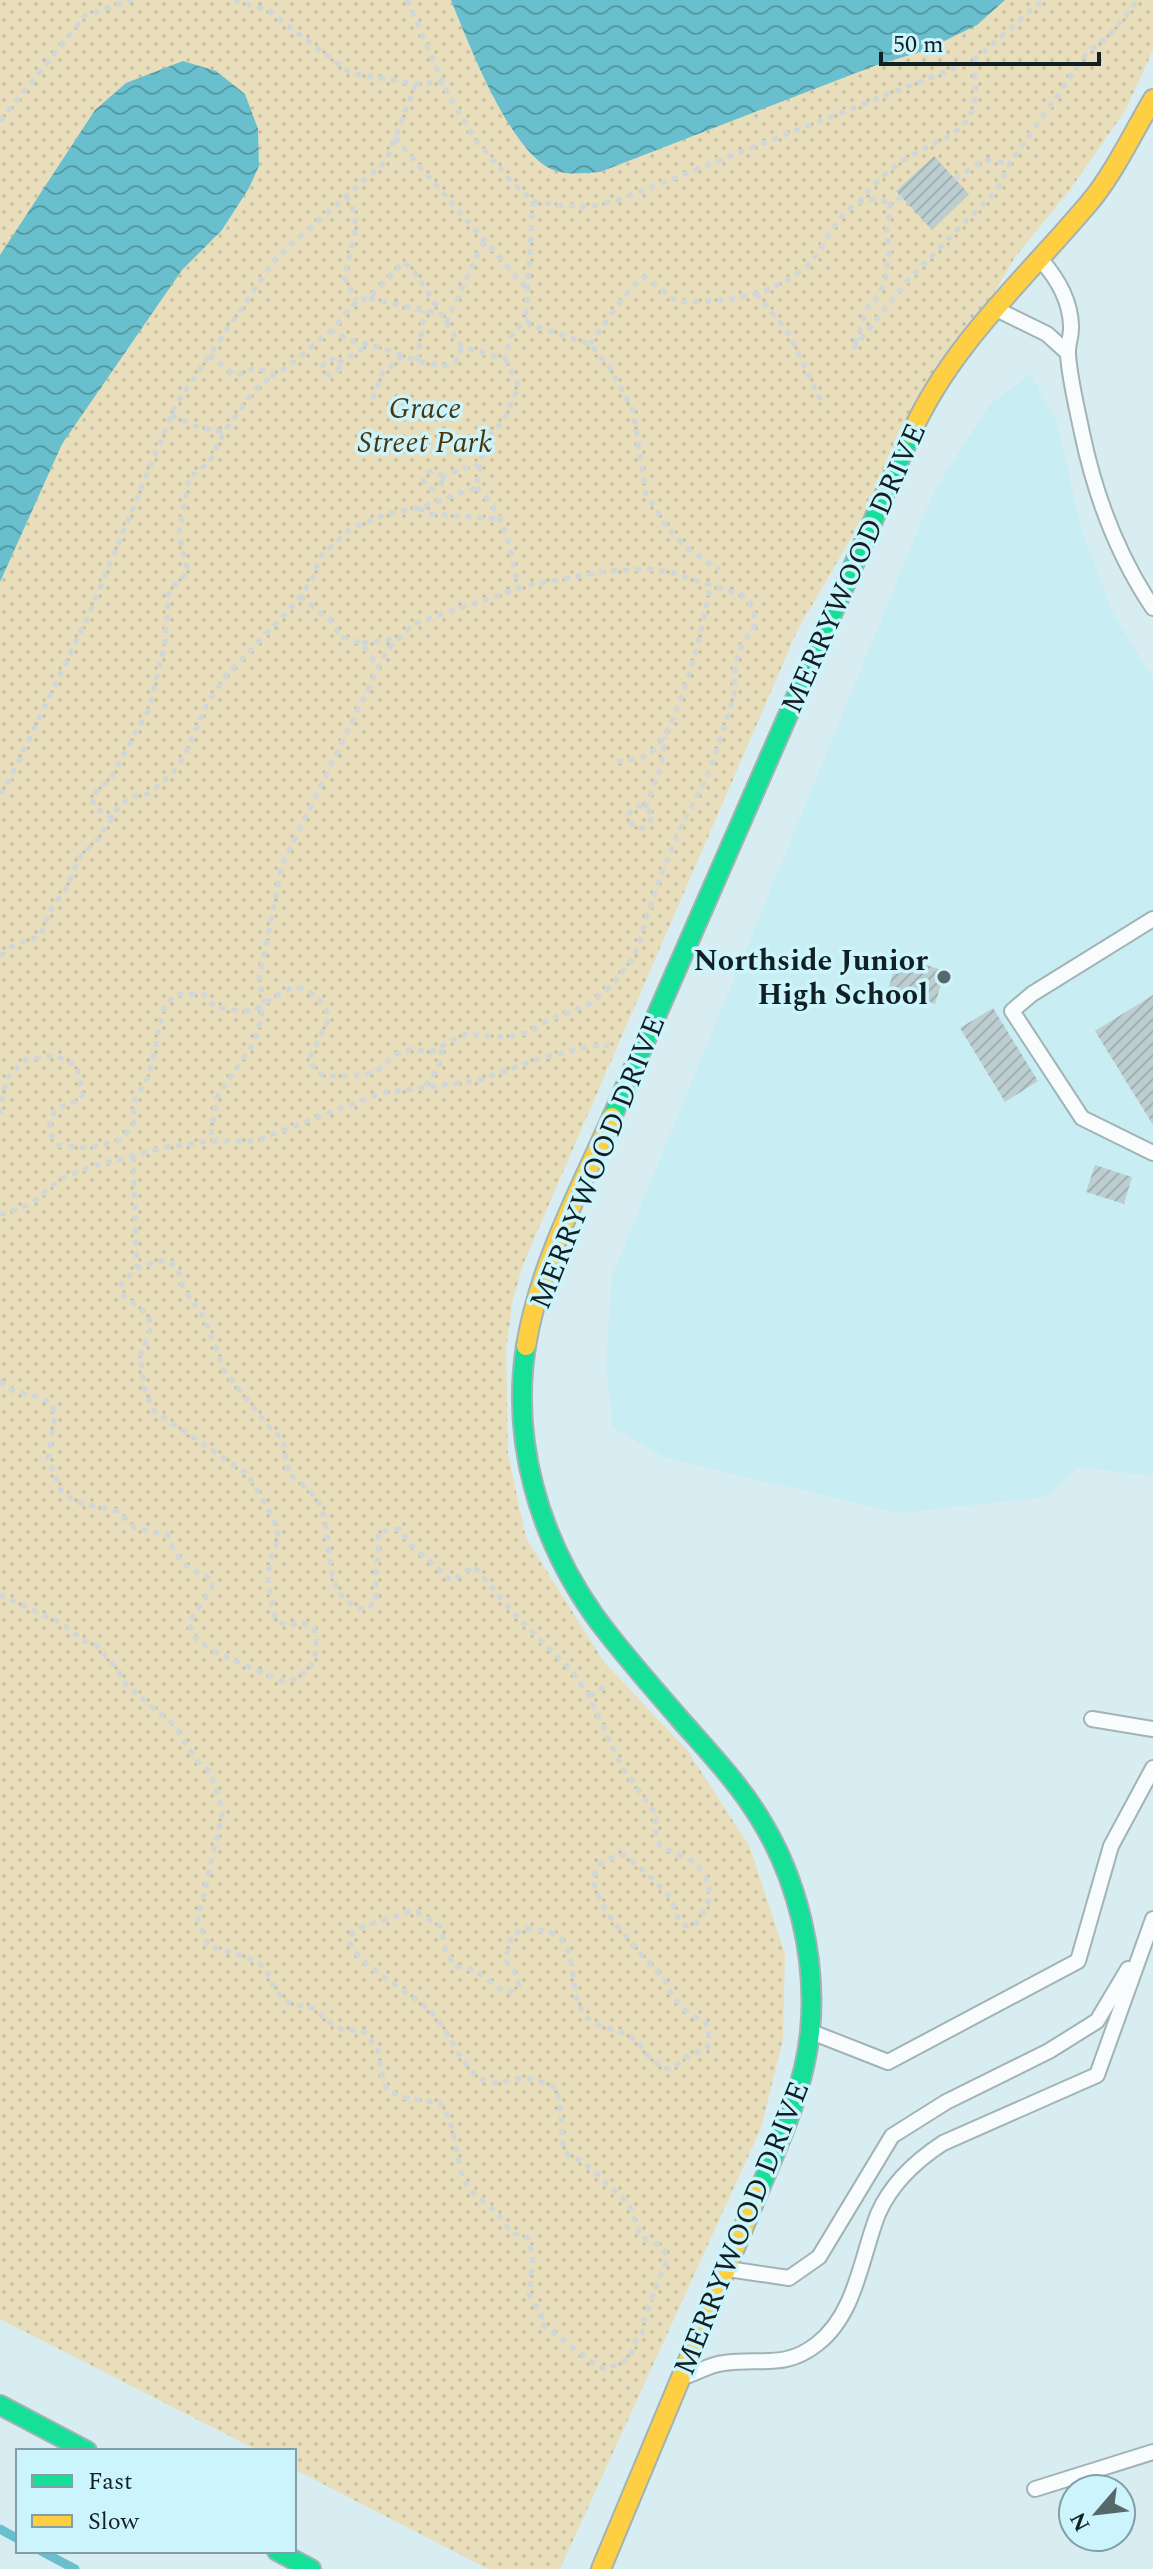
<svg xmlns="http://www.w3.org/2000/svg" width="1153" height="2569" font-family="Spectral,serif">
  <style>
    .built { fill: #c8eef4 }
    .park { fill: url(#park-dots) }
    .water { fill: url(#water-waves) }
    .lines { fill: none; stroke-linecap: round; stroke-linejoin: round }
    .stream { stroke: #69bfcd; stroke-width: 9 }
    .building { fill: url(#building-hatch) }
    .lane-casing { stroke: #a2b3b6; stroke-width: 18 }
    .fast-casing { stroke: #a2b3b6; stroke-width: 22 }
    .slow-casing { stroke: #a2b3b6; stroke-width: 22 }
    .path { stroke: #d0d7d8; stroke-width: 5; stroke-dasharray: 6 6; stroke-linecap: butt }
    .lane { stroke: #f9fcfd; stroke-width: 14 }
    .fast { stroke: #16e098; stroke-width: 18 }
    .slow { stroke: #ffcf43; stroke-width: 18 }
    .poi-dot { fill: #56686a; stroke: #ccf4fc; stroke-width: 3 }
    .labels { text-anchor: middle; stroke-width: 7; stroke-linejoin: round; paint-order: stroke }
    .park-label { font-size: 30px; font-style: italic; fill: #4b360c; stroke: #ccf4fc }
    .street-label { font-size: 30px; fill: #112022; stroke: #ccf4fc }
    .poi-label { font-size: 30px; font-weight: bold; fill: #112022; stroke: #ccf4fc; text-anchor: end }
  </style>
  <defs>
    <pattern id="park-dots" width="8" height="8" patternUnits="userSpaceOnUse" patternTransform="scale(2)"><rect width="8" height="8" fill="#e9debb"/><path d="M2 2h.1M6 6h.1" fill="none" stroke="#c7bea0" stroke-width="1.8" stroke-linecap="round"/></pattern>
    <pattern id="water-waves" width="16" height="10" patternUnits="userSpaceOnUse" patternTransform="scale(2)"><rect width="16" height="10" fill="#69bfcd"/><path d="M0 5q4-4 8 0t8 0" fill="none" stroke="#559ba6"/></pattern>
    <pattern id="building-hatch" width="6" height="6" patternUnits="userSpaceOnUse" patternTransform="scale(2)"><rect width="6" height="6" fill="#bdced1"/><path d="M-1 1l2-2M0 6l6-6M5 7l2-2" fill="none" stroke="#a1b1b3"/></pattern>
  </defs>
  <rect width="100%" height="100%" fill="#d7edf1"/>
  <path class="built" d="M1031 374 1057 423 1082 531 1113 613 1153 678V1476L1080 1467 1045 1497 899 1513 666 1458 613 1428 606 1362 612 1276 934 491 990 404Z"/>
  <path class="park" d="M0 0H1153V50L1125 111 1069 191 1015 257 798 629 524 1262 513 1299 506 1350 508 1454 526 1538 604 1662 687 1750 750 1847 785 1954 783 2040 761 2128 560 2569H488L294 2469V2451H259L0 2319Z"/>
  <g class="water">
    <path d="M451 0H1005L977 25 926 50 874 66 600 172C583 173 566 176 551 169 509 150 468 42 451 0Z"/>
    <path d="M183 61 216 71 245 94 258 129 259 166 249 188 222 230 182 270 62 444 0 582V255L95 110 126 83Z"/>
  </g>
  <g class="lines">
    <g class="stream">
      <path d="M0 2529 18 2539"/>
      <path d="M41 2551 75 2569"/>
    </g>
  </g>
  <g class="building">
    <path d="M934 156 969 194 932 230 896 191Z"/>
    <path d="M899 956 945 971 935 1004 888 989Z"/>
    <path d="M1153 995V1125L1095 1031Z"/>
    <path d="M993 1008 1038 1081 1005 1102 960 1028Z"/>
    <path d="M1095 1165 1132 1177 1124 1204 1086 1192Z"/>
  </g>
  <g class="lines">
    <defs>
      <g id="lane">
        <path d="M1041 260C1057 278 1070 300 1071 325 1072 335 1067 345 1068 355 1070 381 1077 408 1082 433 1095 495 1118 556 1153 608"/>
        <path d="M996 309 1047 334 1068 353"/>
        <path d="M1153 919 1032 994 1012 1011 1082 1118 1153 1153"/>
        <path d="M1092 1719 1153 1729"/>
        <path d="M814 2033 888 2062 1078 1961 1111 1846 1153 1768"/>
        <path d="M728 2269 789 2278 819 2257 892 2136 946 2102 1049 2051 1097 2021 1128 1969"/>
        <path d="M689 2375C700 2371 712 2364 724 2363 760 2357 784 2370 817 2344 856 2314 861 2257 878 2214 891 2184 917 2160 943 2143L1097 2075 1153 1919"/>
        <path d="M1035 2489 1153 2452"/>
      </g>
      <g id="fast">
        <path d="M612 1117 911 434"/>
        <path d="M526 1346C511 1441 539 1537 594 1615 620 1651 650 1684 679 1718 707 1750 737 1781 759 1817 798 1879 817 1959 810 2032 804 2090 780 2141 758 2193"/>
        <path d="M0 2405 87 2451"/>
        <path d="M277 2551 311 2569"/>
      </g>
      <g id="slow">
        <path d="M911 434C951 344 1026 278 1089 203 1113 175 1134 131 1153 99"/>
        <path d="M526 1346C539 1266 579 1191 612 1117"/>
        <path d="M601 2569 758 2193"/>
      </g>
    </defs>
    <use href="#lane" class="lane-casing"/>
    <use href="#fast" class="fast-casing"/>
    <use href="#slow" class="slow-casing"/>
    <g class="path">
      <path d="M234 0 269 11 350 73 416 84 443 82"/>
      <path d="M407 0 449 96 476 140 511 181 533 201 558 205 590 207 621 199 973 61 1043 0"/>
      <path d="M0 121 86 15 132 0"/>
      <path d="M395 138 528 290"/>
      <path d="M955 179 984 160 1010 163"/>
      <path d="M346 196C365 225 350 247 344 278L357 300"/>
      <path d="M533 201 526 318 530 325 590 344 611 370 633 410 646 494 667 527 688 549 719 570"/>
      <path d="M859 203C874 182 892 166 914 154 936 141 962 136 972 110 978 95 975 77 973 61"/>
      <path d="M756 293 789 334 821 401"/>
      <path d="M369 298 439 314"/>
      <path d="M446 323 484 241"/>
      <path d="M590 344 631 287 645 277 677 302C725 301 760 300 801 271 828 252 834 202 873 199 878 199 886 202 891 203"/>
      <path d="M855 344 867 308 877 298 885 281 889 253 887 230 891 203 902 197"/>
      <path d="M462 347 456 362 445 366 421 362 382 348 355 342 331 331 357 300 369 298 404 262 416 274 462 347 505 359 511 336 526 318"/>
      <path d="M853 349 908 280 996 191 1010 163 1088 52 1109 36 1138 0"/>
      <path d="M209 355 236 376 256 367 273 375C296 364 310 345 331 331"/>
      <circle cx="331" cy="367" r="8"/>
      <path d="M417 361 425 311"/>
      <path d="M338 363 368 346"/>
      <path d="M373 399 382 374 403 356"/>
      <path d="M171 415 198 427 224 432 252 393 273 375"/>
      <circle cx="433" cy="480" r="9"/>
      <path d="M441 478 461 469 479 465"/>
      <path d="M476 488C505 511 512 553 518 589"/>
      <path d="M419 508 430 514 499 519"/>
      <path d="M300 596 332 622 341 637 361 643 379 667"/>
      <path d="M362 643 399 638"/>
      <path d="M617 762C626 760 640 759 648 755 677 739 706 618 710 585"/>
      <path d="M0 794 8 783 90 612 176 404 276 258 386 161 416 84"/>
      <circle cx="640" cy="817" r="11"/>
      <path d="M645 808 662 764 665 737"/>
      <path d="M113 818 94 807 92 796 110 779 149 709 165 644 169 591 188 571 179 534 189 478 210 461 224 432"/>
      <path d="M0 956 14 945 40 936 52 907 66 889 79 858 100 837 120 805 132 796 148 794 171 775 184 757 207 704 225 677 296 602 312 580 320 557 350 529 387 514 418 508 476 488 484 444 504 419 519 386 505 359"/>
      <path d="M425 1086 439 1067 443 1045"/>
      <path d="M0 1114 6 1079 25 1060 54 1055 76 1065 83 1091 80 1100 57 1108C48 1123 46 1131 58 1145L87 1148 121 1140 134 1124V1101L149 1075 164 1007 176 994 205 995 215 1007C226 1008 243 1013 253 1010 273 1002 288 977 311 993 321 1000 325 1006 329 1018L310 1057 314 1069 324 1076 362 1075 375 1072 397 1054 411 1049 431 1052 465 1034 507 1037 530 1032 548 1020 590 1004 613 984 634 957 661 874 681 827 710 771 734 696 735 664 742 645 754 627V608L742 595 673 573 650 569 607 571 525 586 413 624 387 650 282 865 259 980 264 1003 256 1040 217 1097 210 1141"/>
      <path d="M133 1156 137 1268"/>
      <path d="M0 1215 31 1204 62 1178 96 1165 168 1147 210 1141H255L381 1093 476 1081 539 1059 590 1046H609"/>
      <path d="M0 1381 13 1391 42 1398 52 1405 55 1416 48 1459 62 1492 76 1502 117 1511 135 1528 168 1535C173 1551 181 1566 197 1572 205 1575 207 1575 213 1583 208 1598 195 1609 189 1624L196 1638 212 1651 282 1681 297 1679 311 1667 317 1649 314 1628 302 1623 286 1626 275 1618 268 1580 270 1559 279 1538 273 1517 247 1474 153 1410 145 1390 140 1357 151 1328 148 1315 124 1296 121 1284 137 1268 165 1260 172 1263 178 1270 182 1285 204 1318 225 1372 270 1428 283 1439 288 1473C299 1482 311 1490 319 1503 336 1538 317 1599 366 1610L377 1601C373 1576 380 1556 378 1532L400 1529 408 1542 452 1581 474 1566 518 1618 573 1672 589 1696 622 1767 655 1813 656 1838 661 1846 696 1863 705 1876 709 1889 708 1904 697 1923 686 1926C674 1918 676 1905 667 1894 654 1880 639 1866 624 1855 546 1866 643 1954 664 1979 671 1995 686 2017 704 2020 709 2030 710 2038 707 2048L682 2059 673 2069C655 2070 647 2052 635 2040 620 2026 600 2032 586 2016 566 1995 581 1952 556 1935 548 1930 534 1930 525 1928L512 1935 505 1960 515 1973 519 1985 510 1992 498 1988 475 1970 454 1966 443 1944V1933L439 1925 417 1912H409L361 1927 353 1932 349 1940C358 1968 410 1990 432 2013 450 2031 462 2071 485 2081 496 2086 504 2081 515 2079 529 2076 545 2082 557 2089L560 2103 563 2147 569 2156 585 2163 629 2204 641 2237C654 2242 664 2245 667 2259L644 2319 642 2334 636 2340 630 2358 608 2369 598 2367 540 2322 542 2314 529 2295 533 2255 527 2237 511 2233C497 2207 483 2206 468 2187 455 2171 459 2127 440 2103L400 2097 387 2089 383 2080 378 2051 365 2032 342 2029 332 2024 312 2008 291 2004 275 1991 267 1971 257 1961 208 1945 198 1920 223 1811 210 1772 198 1762 173 1724 125 1684 118 1670 97 1646 82 1640 62 1623 0 1595"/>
      <path d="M589 1696 608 1684"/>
    </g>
    <use href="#lane" class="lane"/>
    <use href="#fast" class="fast"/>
    <use href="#slow" class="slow"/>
  </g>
  <circle class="poi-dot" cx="944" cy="977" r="8"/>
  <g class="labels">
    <g class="park-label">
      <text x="425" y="418">Grace<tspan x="425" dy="34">Street Park</tspan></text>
    </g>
    <g class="street-label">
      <text transform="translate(853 568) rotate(-66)" y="10">MERRYWOOD DRIVE</text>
      <text transform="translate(597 1162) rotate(-68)" y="10">MERRYWOOD DRIVE</text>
      <text transform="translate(741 2228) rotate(-68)" y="10">MERRYWOOD DRIVE</text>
    </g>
    <g class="poi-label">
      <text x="928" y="970">Northside Junior<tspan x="928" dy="34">High School</tspan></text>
    </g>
  </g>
  <rect x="16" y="2449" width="280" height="104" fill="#ccf4fc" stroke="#819fa5" stroke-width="2"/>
  <rect x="32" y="2475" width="40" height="12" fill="#16e098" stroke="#819fa5" stroke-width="2"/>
  <text x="88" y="2489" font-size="24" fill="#112022">Fast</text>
  <rect x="32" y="2515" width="40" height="12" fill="#ffcf43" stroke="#819fa5" stroke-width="2"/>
  <text x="88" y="2529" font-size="24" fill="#112022">Slow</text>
  <g transform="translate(1097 2513) rotate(242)"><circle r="38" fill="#ccf4fc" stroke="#819fa5" stroke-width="2"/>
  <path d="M0-6L14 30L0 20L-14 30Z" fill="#56686a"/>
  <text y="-12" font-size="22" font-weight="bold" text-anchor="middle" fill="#112022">N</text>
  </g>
  <path d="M881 52v12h218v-12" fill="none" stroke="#112022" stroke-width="4"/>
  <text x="893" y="52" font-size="24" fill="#112022" stroke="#ccf4fc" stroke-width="6" paint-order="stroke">50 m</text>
</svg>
